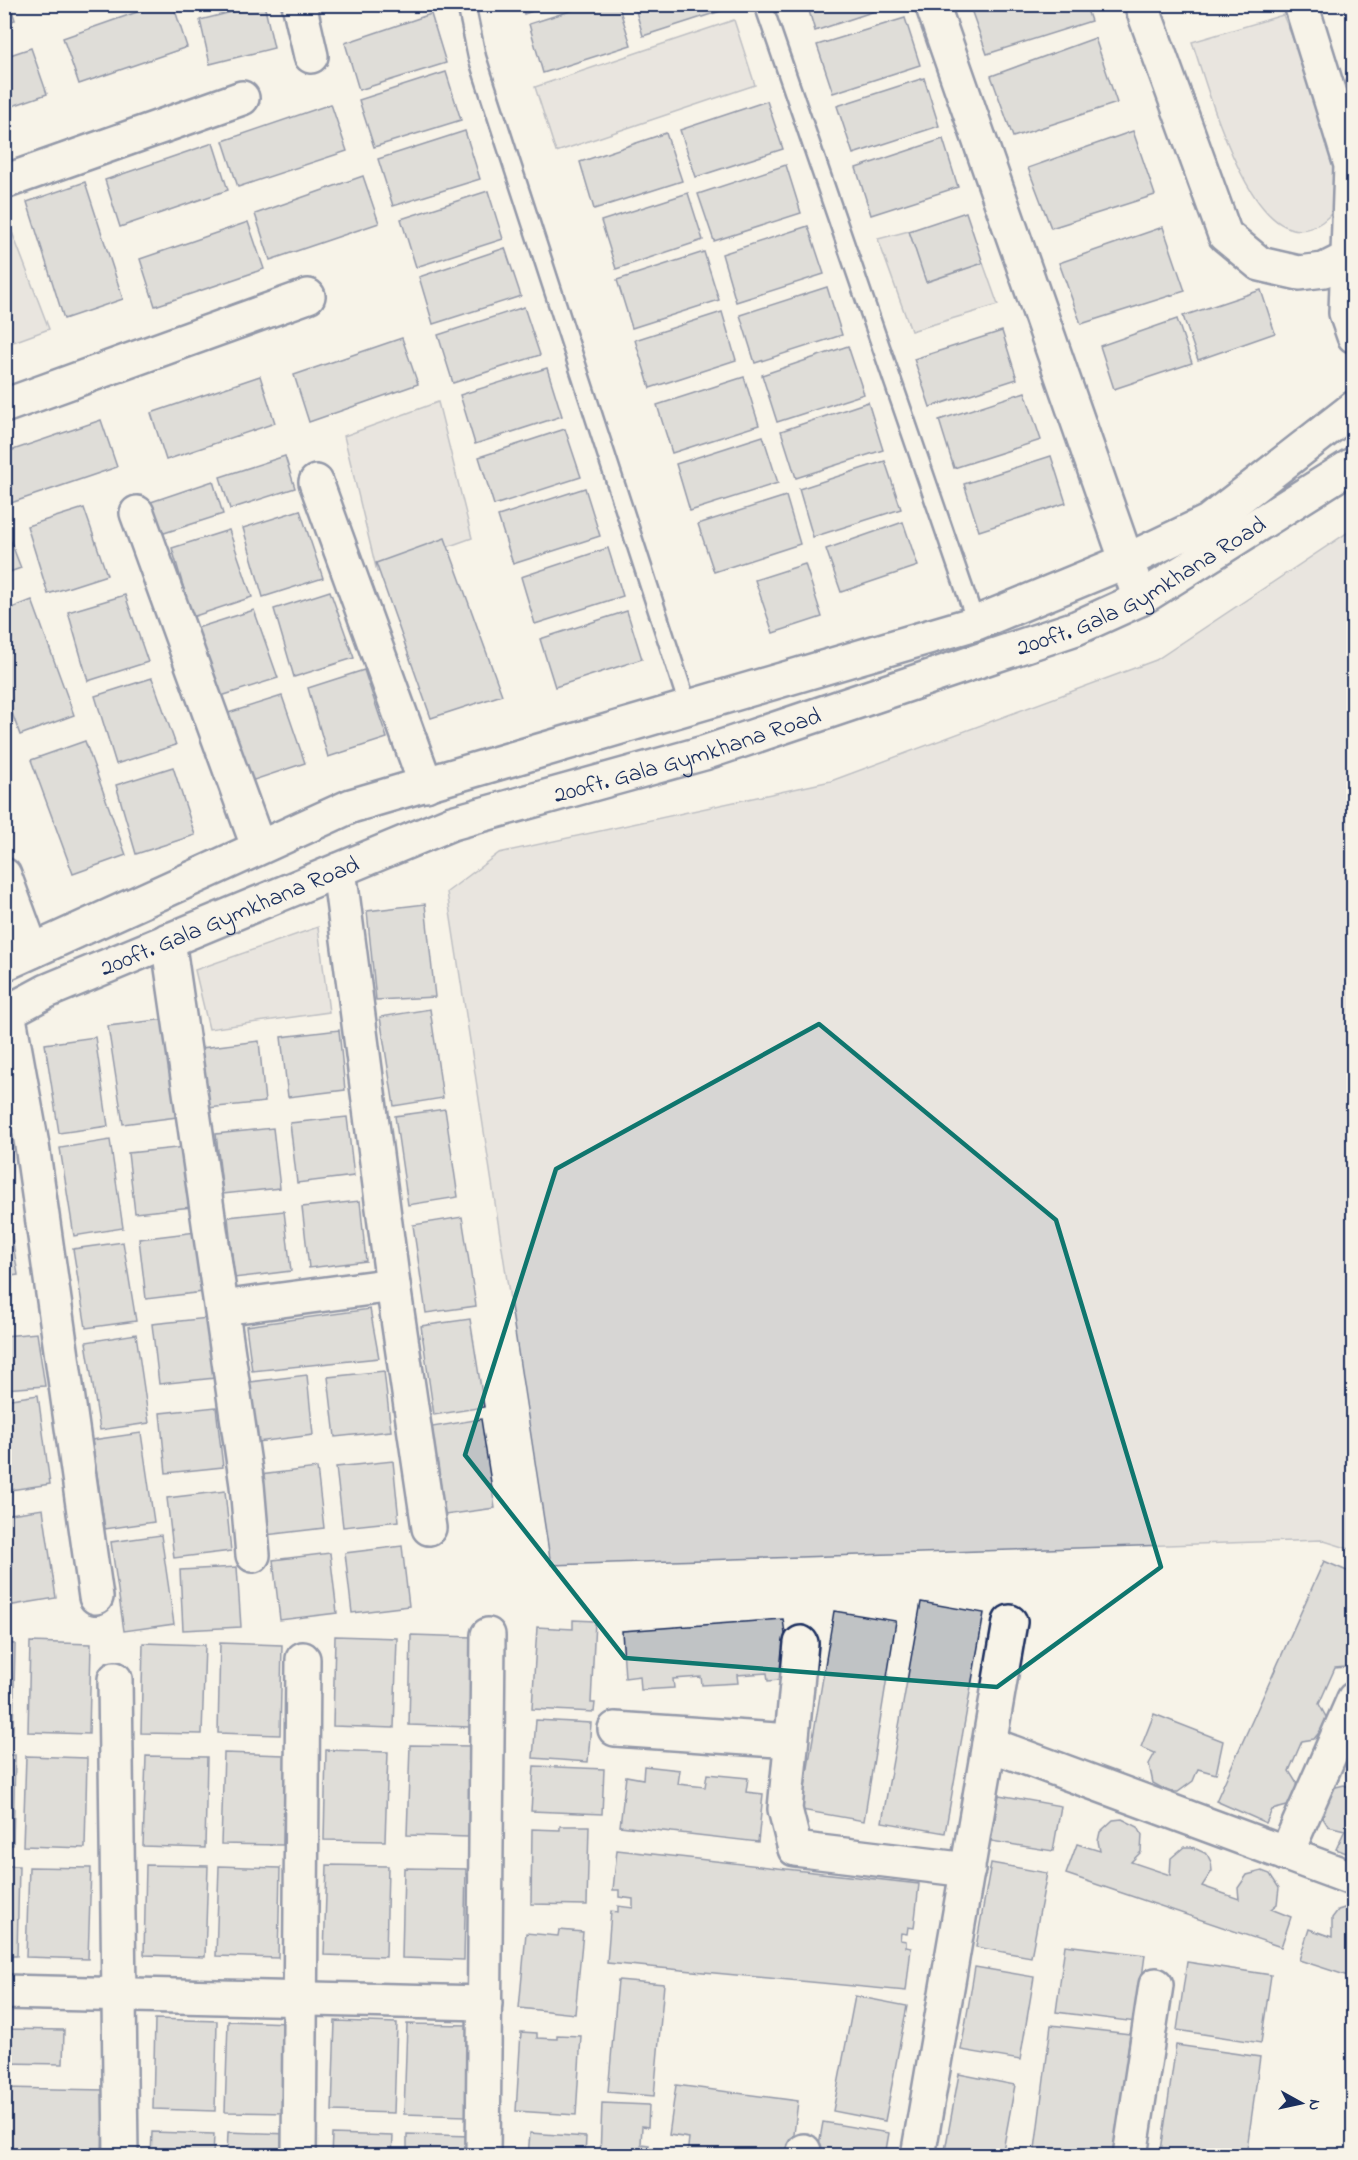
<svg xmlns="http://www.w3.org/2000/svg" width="1358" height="2160" font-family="'Indie Flower',sans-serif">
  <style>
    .green { fill: #d7d6d4; stroke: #798299; stroke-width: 1.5 }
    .building { fill: #c0c3c5; stroke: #1b2f5e; stroke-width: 1.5 }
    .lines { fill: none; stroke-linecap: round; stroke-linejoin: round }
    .service-casing { stroke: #1b2f5e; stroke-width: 21 }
    .minor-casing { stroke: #1b2f5e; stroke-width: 38 }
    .tertiary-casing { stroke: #1b2f5e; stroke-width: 38 }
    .service { stroke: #f7f3e8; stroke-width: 16 }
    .minor { stroke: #f7f3e8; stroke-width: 33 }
    .tertiary { stroke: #f7f3e8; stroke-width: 33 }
    .marked { fill: none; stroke: #0f766e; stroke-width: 4.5; stroke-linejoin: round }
    .labels { text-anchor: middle; stroke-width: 4.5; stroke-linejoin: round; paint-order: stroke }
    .street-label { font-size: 24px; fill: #1b2f5e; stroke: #f7f3e8 }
  </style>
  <rect width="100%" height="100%" fill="#f7f3e8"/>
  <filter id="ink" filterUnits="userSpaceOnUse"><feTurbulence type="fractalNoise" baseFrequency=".0167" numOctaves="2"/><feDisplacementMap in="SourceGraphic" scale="12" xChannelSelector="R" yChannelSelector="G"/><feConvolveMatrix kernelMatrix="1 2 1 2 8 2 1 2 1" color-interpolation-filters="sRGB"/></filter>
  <g filter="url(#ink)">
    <g class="green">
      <path d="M1283 15C1298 51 1314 88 1329 124 1334 135 1343 150 1344 162 1345 186 1342 208 1322 222 1254 270 1207 83 1192 42Z"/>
      <path d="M734 20 755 85 556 152 535 87Z"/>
      <path d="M4 211 49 329 5 345H4Z"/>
      <path d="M909 231 927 282 983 263 998 305 911 331 878 239Z"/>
      <path d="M438 402 472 538 377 572 344 436Z"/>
      <path d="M1353 529V1550L1321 1540 551 1565 447 892 499 853 831 781 1156 660Z"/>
      <path d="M318 927 329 1012 209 1029 195 970Z"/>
    </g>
    <g class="building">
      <path d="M4 4H10L15 20 4 23Z"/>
      <path d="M160 4H173L187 47 79 84 63 38Z"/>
      <path d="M264 4 274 48 210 64 200 20Z"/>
      <path d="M522 4H554L524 14Z"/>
      <path d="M592 4H618L631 45 543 73 529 24Z"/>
      <path d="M634 4H729L730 8 643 36Z"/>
      <path d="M807 4H896L815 31Z"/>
      <path d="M969 4H1085L1091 21 987 54Z"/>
      <path d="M431 14 446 63 359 90 345 43Z"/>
      <path d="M905 18 920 65 833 93 817 45Z"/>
      <path d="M1095 38 1117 103 1013 137 991 76Z"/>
      <path d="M31 48 47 94 4 109V57Z"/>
      <path d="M446 72 461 120 374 147 359 100Z"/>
      <path d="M924 78 939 126 853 154 837 106Z"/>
      <path d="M767 101 783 149 696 177 680 130Z"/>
      <path d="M331 104 347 151 238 187 223 141Z"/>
      <path d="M465 131 480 179 393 206 378 159Z"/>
      <path d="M1133 131 1155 195 1051 228 1028 168Z"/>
      <path d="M666 133 682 181 594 209 580 162Z"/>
      <path d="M943 139 958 187 871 215 856 168Z"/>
      <path d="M213 143 228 190 120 227 105 180Z"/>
      <path d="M786 165 801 213 714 241 698 194Z"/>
      <path d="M363 176 379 223 270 260 255 214Z"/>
      <path d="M85 182 123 299 64 319 27 202Z"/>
      <path d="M488 191 503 239 416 267 401 219Z"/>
      <path d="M688 193 703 240 616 269 601 221Z"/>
      <path d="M966 212 983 263 926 282 909 231Z"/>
      <path d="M248 222 264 269 155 306 140 259Z"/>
      <path d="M808 226 824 274 736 302 722 254Z"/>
      <path d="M1163 227 1185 291 1081 324 1059 263Z"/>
      <path d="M505 248 521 296 433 324 419 277Z"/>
      <path d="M704 252 719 300 632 328 617 280Z"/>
      <path d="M827 287 842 335 755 363 740 315Z"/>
      <path d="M1261 290 1275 333 1198 360 1183 316Z"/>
      <path d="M524 307 540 355 453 383 438 335Z"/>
      <path d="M722 312 736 360 650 388 635 340Z"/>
      <path d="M1177 319 1192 363 1114 389 1100 346Z"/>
      <path d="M1002 331 1017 379 930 407 914 359Z"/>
      <path d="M402 338 418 384 309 422 294 375Z"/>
      <path d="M848 346 864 394 777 422 762 375Z"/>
      <path d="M547 368 562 416 475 444 460 395Z"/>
      <path d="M260 376 275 423 166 460 151 413Z"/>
      <path d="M744 377 759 425 672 453 657 405Z"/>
      <path d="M1025 392 1041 440 954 468 939 420Z"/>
      <path d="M868 402 883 450 796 478 781 431Z"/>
      <path d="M101 420 117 467 8 504 4 494V453Z"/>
      <path d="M565 429 581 477 494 505 479 457Z"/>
      <path d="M763 436 778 483 690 511 676 464Z"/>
      <path d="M285 456 295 488 230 509 220 477Z"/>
      <path d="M1051 456 1066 503 979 531 964 484Z"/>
      <path d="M885 461 901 509 813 537 799 489Z"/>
      <path d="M213 481 223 514 158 535 148 503Z"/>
      <path d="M585 488 600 536 513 564 498 516Z"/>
      <path d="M786 496 800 544 714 572 698 524Z"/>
      <path d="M84 508 107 575 48 594 27 526Z"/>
      <path d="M300 510 323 578 263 597 243 528Z"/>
      <path d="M903 522 918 566 841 592 826 549Z"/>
      <path d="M4 524 21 568 4 574Z"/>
      <path d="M229 530 252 597 192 617 172 548Z"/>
      <path d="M445 538 502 695 431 718 376 563Z"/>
      <path d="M608 548 623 596 535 624 521 577Z"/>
      <path d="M805 564 822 617 773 633 755 580Z"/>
      <path d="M330 591 354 658 294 677 274 609Z"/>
      <path d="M125 595 148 662 88 681 68 612Z"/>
      <path d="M32 600 74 715 20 735 4 691V611Z"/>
      <path d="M254 610 278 678 218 697 197 628Z"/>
      <path d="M627 611 642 659 555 687 540 639Z"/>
      <path d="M364 670 387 738 328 757 308 688Z"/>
      <path d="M152 678 176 745 116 764 95 696Z"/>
      <path d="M282 696 305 763 245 783 225 714Z"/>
      <path d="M85 741 126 855 73 874 31 760Z"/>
      <path d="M173 767 195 835 136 854 116 785Z"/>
      <path d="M425 904 435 997 376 1000 367 911Z"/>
      <path d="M430 1009 443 1098 394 1106 380 1017Z"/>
      <path d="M166 1019 177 1117 123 1124 108 1026Z"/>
      <path d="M339 1030 345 1090 288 1097 281 1037Z"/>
      <path d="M95 1037 108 1126 59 1133 45 1044Z"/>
      <path d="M259 1041 265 1102 208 1108 201 1048Z"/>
      <path d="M445 1109 458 1197 408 1205 395 1116Z"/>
      <path d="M347 1117 354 1176 297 1183 290 1123Z"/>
      <path d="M273 1128 280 1188 223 1194 216 1134Z"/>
      <path d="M110 1140 123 1228 74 1236 60 1148Z"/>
      <path d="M186 1147 192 1207 135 1213 128 1153Z"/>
      <path d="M4 1186 18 1275 4 1277Z"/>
      <path d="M360 1201 366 1261 309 1268 302 1207Z"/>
      <path d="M284 1211 291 1271 234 1278 228 1217Z"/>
      <path d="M462 1217 476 1306 426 1313 413 1225Z"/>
      <path d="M196 1232 203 1292 146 1299 139 1239Z"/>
      <path d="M123 1242 136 1321 86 1328 73 1249Z"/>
      <path d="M370 1309 379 1358 252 1371 246 1326Z"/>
      <path d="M208 1318 215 1378 159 1384 152 1324Z"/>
      <path d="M470 1319 484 1407 434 1415 421 1326Z"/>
      <path d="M37 1333 45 1386 4 1389V1336Z"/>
      <path d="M136 1334 149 1423 100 1430 86 1342Z"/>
      <path d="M384 1371 391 1431 335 1437 328 1377Z"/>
      <path d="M307 1375 313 1435 257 1442 250 1382Z"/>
      <path d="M38 1395 50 1484 4 1491V1400Z"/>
      <path d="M216 1407 223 1467 166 1473 160 1413Z"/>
      <path d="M481 1419 495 1508 445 1515 432 1427Z"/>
      <path d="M141 1433 154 1522 105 1529 92 1440Z"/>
      <path d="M393 1461 399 1521 343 1527 336 1467Z"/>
      <path d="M317 1468 324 1528 266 1535 260 1475Z"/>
      <path d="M225 1491 231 1551 174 1558 167 1498Z"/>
      <path d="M43 1509 56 1598 7 1606 4 1515Z"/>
      <path d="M161 1535 174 1624 124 1631 111 1542Z"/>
      <path d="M402 1546 409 1606 352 1613 345 1553Z"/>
      <path d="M330 1553 337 1613 280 1620 273 1560Z"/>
      <path d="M1324 1561 1354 1574V1627L1351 1633 1354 1637V1661L1346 1667 1335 1668 1319 1704 1326 1717 1325 1725 1314 1739 1302 1741 1289 1771 1296 1782 1297 1791 1293 1800 1287 1806 1272 1810 1266 1823 1216 1801Z"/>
      <path d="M237 1567 241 1627 183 1630 180 1570Z"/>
      <path d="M921 1602 984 1613 945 1833 882 1822Z"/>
      <path d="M834 1611 896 1621 864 1821 801 1810Z"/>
      <path d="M783 1619 791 1679 768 1681 767 1673 737 1675 738 1683 702 1685 701 1677 673 1679 674 1688 641 1690 640 1676 625 1678 622 1631Z"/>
      <path d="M573 1620 595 1621 591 1703H595L594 1712 532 1709 537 1627 573 1629Z"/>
      <path d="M411 1635 473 1637 470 1727 409 1725Z"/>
      <path d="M335 1636 397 1638 394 1728 333 1726Z"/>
      <path d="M30 1642 91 1644 89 1734 28 1732Z"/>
      <path d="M4 1643 15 1644 13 1734H4Z"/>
      <path d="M143 1643 205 1645 202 1734 141 1733Z"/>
      <path d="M220 1643 282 1645 280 1735 218 1733Z"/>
      <path d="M1154 1714 1223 1741 1216 1774 1198 1769 1193 1781 1178 1792H1169L1153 1783 1149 1764 1155 1753 1141 1747Z"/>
      <path d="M536 1720 591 1723 588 1762 533 1758Z"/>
      <path d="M410 1745 471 1746 468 1837 407 1835Z"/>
      <path d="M326 1750 388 1752 385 1841 324 1840Z"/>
      <path d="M224 1753 285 1755 283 1845 221 1844Z"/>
      <path d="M4 1755H15L13 1845H4Z"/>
      <path d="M26 1756 87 1758 85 1848 23 1846Z"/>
      <path d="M146 1756 207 1757 205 1848 143 1846Z"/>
      <path d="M534 1766 604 1769 602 1814 531 1811Z"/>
      <path d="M644 1766 680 1770 678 1784 705 1787 707 1774 748 1778 746 1792 763 1794 758 1842 620 1826 626 1776 643 1779Z"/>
      <path d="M1344 1785 1354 1789V1856L1336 1849 1345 1830 1328 1826 1319 1812 1328 1789Z"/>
      <path d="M999 1795 1061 1806 1053 1851 991 1841Z"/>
      <path d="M1122 1819 1138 1827 1142 1835 1141 1852 1131 1862 1170 1875 1171 1858 1184 1847H1192L1207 1854 1211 1862 1212 1871 1202 1886 1239 1899 1238 1888 1247 1875 1262 1871 1270 1874 1279 1888 1277 1904 1271 1909 1291 1917 1281 1947 1066 1874 1077 1844 1100 1851 1098 1841 1100 1832 1113 1820Z"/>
      <path d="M560 1826H589L587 1905 531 1904 532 1829 560 1830Z"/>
      <path d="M617 1850 919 1884 914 1928 908 1927 907 1934 901 1933 900 1940 906 1941V1947L911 1948 906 1991 607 1963 611 1911 618 1912V1906L633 1908V1899L619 1897V1890H613Z"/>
      <path d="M991 1863 1047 1873 1031 1957 976 1947Z"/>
      <path d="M146 1865 208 1866 205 1957 144 1955Z"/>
      <path d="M327 1865 388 1866 386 1957 324 1955Z"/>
      <path d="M4 1866H19L17 1956H4Z"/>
      <path d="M219 1866 280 1868 278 1958 216 1956Z"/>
      <path d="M29 1867 91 1868 88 1959 26 1957Z"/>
      <path d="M404 1868 466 1869 464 1960 402 1958Z"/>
      <path d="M1354 1905V1978L1299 1960 1309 1929 1332 1937V1918L1338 1910Z"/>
      <path d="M559 1930 583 1932 575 2014 519 2008 526 1933 558 1936Z"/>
      <path d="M1065 1945 1145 1955 1136 2022 1056 2012Z"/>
      <path d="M1187 1962 1271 1975 1261 2043 1177 2030Z"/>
      <path d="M975 1967 1034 1977 1020 2060 961 2050Z"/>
      <path d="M618 1980 664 1984 654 2096 608 2092Z"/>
      <path d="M855 1996 907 2006 885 2121 833 2111Z"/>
      <path d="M155 2019 217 2021 215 2111 153 2109Z"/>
      <path d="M228 2021 289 2023 286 2113 225 2112Z"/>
      <path d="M335 2021 397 2023 394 2113 332 2111Z"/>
      <path d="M407 2024 468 2025 466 2116 404 2114Z"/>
      <path d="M1051 2025 1130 2034 1115 2156H1089L1035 2149Z"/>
      <path d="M4 2029 64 2030 63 2064 4 2063Z"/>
      <path d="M521 2032 537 2033V2038L557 2039V2035L581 2036 576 2115 516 2111Z"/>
      <path d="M1176 2045 1260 2057 1246 2156H1191L1161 2151Z"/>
      <path d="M959 2074 1015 2085 1002 2156H944Z"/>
      <path d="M676 2085 798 2101 792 2151 780 2149V2156H687L689 2138 669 2135Z"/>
      <path d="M4 2088 104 2090 102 2156H4Z"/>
      <path d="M602 2103 649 2105 648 2127 642 2126 641 2144 649 2145 648 2156H600Z"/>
      <path d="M823 2122 889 2133 885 2156H817Z"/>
      <path d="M152 2132 214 2134 213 2156H151Z"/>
      <path d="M228 2132 290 2134 289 2156H227Z"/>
      <path d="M530 2133 586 2137 585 2156H528Z"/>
      <path d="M332 2134 393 2136 392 2156H331Z"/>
      <path d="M407 2134 469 2136 468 2156H407Z"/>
    </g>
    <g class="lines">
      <defs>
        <g id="service">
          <path d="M466 4 477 57 689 709"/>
          <path d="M763 4 976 623"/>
        </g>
        <g id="minor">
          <path d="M299 4 311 56"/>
          <path d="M932 4 1140 599"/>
          <path d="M1141 4 1225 235 1260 264 1299 273 1324 270 1346 259"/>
          <path d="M1301 4 1351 165 1346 313 1354 336"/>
          <path d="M4 182 242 98"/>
          <path d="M4 406 308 296"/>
          <path d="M316 482 426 785"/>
          <path d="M137 513 258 846"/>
          <path d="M339 870 393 1285 429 1528"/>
          <path d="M4 875 32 951"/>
          <path d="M168 940 247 1485 253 1555"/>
          <path d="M8 1012 32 1145 96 1597"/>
          <path d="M222 1308 393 1285"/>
          <path d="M801 1643 785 1809 795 1849 968 1870"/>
          <path d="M115 1679 121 2156"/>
          <path d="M615 1729 791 1741"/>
          <path d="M989 1744 1354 1879"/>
          <path d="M1286 1854 1354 1699"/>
          <path d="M4 1992 485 2003"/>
          <path d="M299 2156 303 1659"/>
          <path d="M483 2156 488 1635"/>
          <path d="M804 2156V2151"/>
          <path d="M918 2156 1010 1622"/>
          <path d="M1130 2156 1156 1985"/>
        </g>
        <g id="tertiary">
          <path d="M4 964 351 806 976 623 1126 561 1208 522 1354 408"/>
          <path id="s1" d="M4 1014 47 991 452 823 704 753 1076 628 1140 599 1354 464"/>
        </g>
      </defs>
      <use href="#service" class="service-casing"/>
      <use href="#minor" class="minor-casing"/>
      <use href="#tertiary" class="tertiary-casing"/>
      <use href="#service" class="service"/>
      <use href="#minor" class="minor"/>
      <use href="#tertiary" class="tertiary"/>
    </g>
  </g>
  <path d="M0 0H1358V2160H0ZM819 1024 1056 1220 1161 1567 997 1687 625 1658 465 1455 556 1169Z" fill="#f7f3e8" fill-opacity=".55" fill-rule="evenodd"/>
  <path class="marked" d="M819 1024 1056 1220 1161 1567 997 1687 625 1658 465 1455 556 1169Z"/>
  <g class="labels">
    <g class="street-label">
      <text dy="8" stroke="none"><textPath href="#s1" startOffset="1218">200ft. Gala Gymkhana Road</textPath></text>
      <text dy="8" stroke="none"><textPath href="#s1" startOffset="732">200ft. Gala Gymkhana Road</textPath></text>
      <text dy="8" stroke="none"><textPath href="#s1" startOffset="246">200ft. Gala Gymkhana Road</textPath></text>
    </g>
  </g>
  <rect width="1358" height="2160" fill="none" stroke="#f7f3e8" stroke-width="24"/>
  <rect x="12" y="12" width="1334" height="2136" fill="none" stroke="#1b2f5e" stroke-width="2" filter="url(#ink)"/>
  <g transform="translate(1301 2103) rotate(98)" stroke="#f7f3e8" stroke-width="4.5" paint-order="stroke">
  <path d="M0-4.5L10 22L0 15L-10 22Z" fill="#1b2f5e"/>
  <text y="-9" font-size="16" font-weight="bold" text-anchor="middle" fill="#1b2f5e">N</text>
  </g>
</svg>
